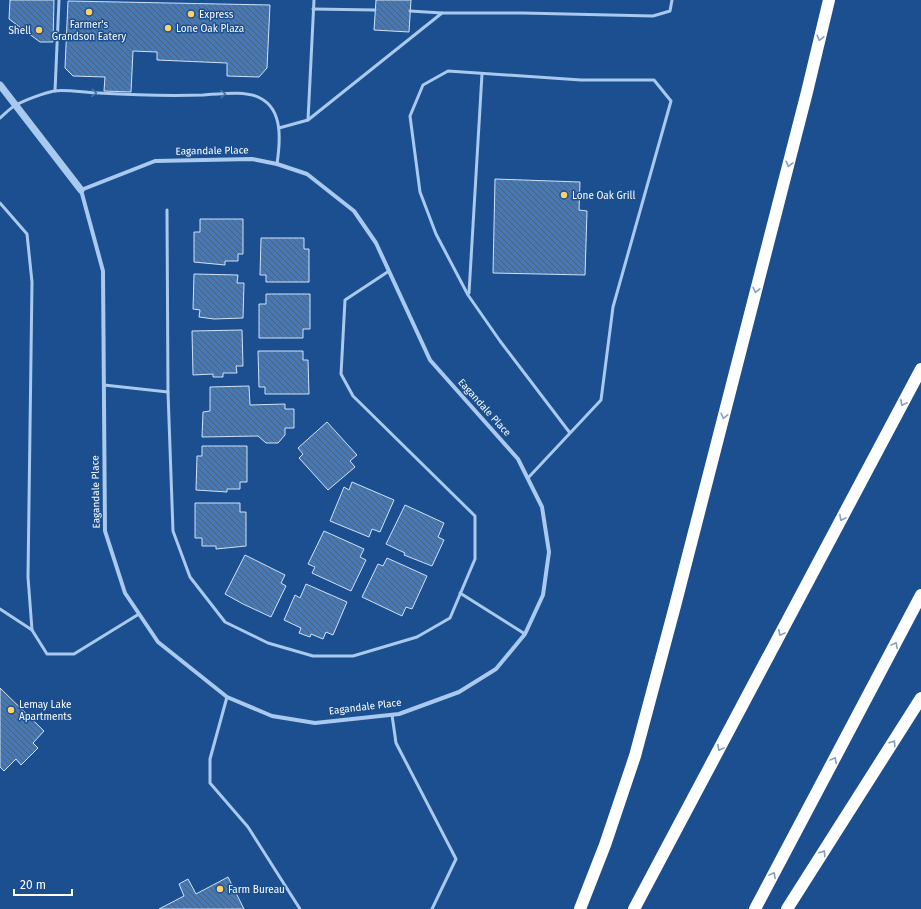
<svg xmlns="http://www.w3.org/2000/svg" width="921" height="909" font-family="'Fira Sans',sans-serif">
  <style>
    .building { fill: url(#building-back-hatch); stroke: #cfe3fa }
    .lines { fill: none; stroke-linecap: round; stroke-linejoin: round }
    .service { stroke: #a9c9ee; stroke-width: 3 }
    .minor { stroke: #a9c9ee; stroke-width: 4 }
    .tertiary { stroke: #a9c9ee; stroke-width: 7 }
    .motorway { stroke: #fff; stroke-width: 12 }
    .oneway { stroke: #829ec1 }
    .oneway2 { stroke: #4674ac }
    .poi-dot { fill: #ffd166; stroke: #1b4f8f; stroke-width: 1.5 }
    .labels { text-anchor: middle; stroke-width: 3; stroke-linejoin: round; paint-order: stroke }
    .poi-label { font-size: 10px; fill: #fff; stroke: #1b4f8f; text-anchor: start }
    .street-label { font-size: 10px; fill: #fff; stroke: #1b4f8f }
  </style>
  <defs>
    <pattern id="building-back-hatch" width="6" height="6" patternUnits="userSpaceOnUse"><rect width="6" height="6" fill="#4478b7"/><path d="M-1 5l2 2M0 0l6 6M5-1l2 2" fill="none" stroke="#486282"/></pattern>
  </defs>
  <rect width="100%" height="100%" fill="#1b4f8f"/>
  <g class="building">
    <path d="M10 0H54L53 42H40L9 19Z"/>
    <path d="M376 0H411L409 32 374 30Z"/>
    <path d="M68 1 270 5 267 68 259 77 227 76V63L157 60V52L133 51 131 92 104 91 105 77 73 76 65 68Z"/>
    <path d="M495 179 580 182 579 210 587 211 585 275 493 273Z"/>
    <path d="M200 219H243V254H238V261H225V265L194 262V232H200Z"/>
    <path d="M261 238H304V249H309V282H266V275H260Z"/>
    <path d="M194 274 238 275 237 283H244L243 318 214 319 199 317 200 310 193 309Z"/>
    <path d="M266 294H310V329H303V338H259V304H266Z"/>
    <path d="M242 330 243 366H236L237 373H223V377H213V374L193 375 192 331Z"/>
    <path d="M258 351H303V360H308L309 394H265V387H259Z"/>
    <path d="M249 386 250 405 285 404V409H294V428H285V435L278 443H266L258 436 202 437 203 412 210 411V387Z"/>
    <path d="M327 422 357 455 350 461 355 467 328 490 299 458 303 454 298 448Z"/>
    <path d="M202 446H247V482H240V489H227V492L196 490 197 456H202Z"/>
    <path d="M352 482 394 500 380 532 372 529 369 537 330 521 344 487 349 490Z"/>
    <path d="M195 503H240V512H246V546L216 549V546H202V538H195Z"/>
    <path d="M405 505 444 523 438 537 444 540 432 566 404 555 405 553 386 544Z"/>
    <path d="M324 531 364 549 360 557 366 560 351 591 312 573 315 567 308 564Z"/>
    <path d="M245 555 285 575 281 583 286 586 271 617 243 604 225 594Z"/>
    <path d="M387 558 427 576 412 609 406 607 402 616 362 597 378 564 383 566Z"/>
    <path d="M306 584 347 602 333 635 326 632 323 639 311 634 310 637 299 633 301 628 284 620 295 595 300 598Z"/>
    <path d="M0 688 44 731 33 743 38 748 21 765 16 759 4 771 0 767Z"/>
    <path d="M228 877 244 909H159L184 896 179 884 188 879 196 894Z"/>
  </g>
  <g class="lines">
    <g class="service">
      <path d="M313 9 375 10"/>
      <path d="M410 11 442 13"/>
      <path d="M55 91 59 0"/>
      <path d="M0 118C5 114 10 108 16 105 25 100 44 93 54 91 65 89 87 93 99 93 133 95 169 96 203 95 219 94 246 90 260 98 284 110 280 143 277 164"/>
      <path d="M308 120 314 0"/>
      <path d="M279 128 308 120 442 13H523L653 16 670 11 672 0"/>
      <path d="M0 203 27 234 32 282 28 577 32 630 47 654H74L139 614"/>
      <path d="M167 210 168 392 173 531 190 577 225 622 268 643 313 656H353L417 637 450 618 475 559V516L353 396 341 374 345 300 389 271"/>
      <path d="M469 293 482 74"/>
      <path d="M104 385 168 392"/>
      <path d="M528 478 601 400 613 307 671 101 654 80H581L448 71 423 85 410 116 420 192 436 234 468 295 500 341 570 433"/>
      <path d="M460 593 525 634"/>
      <path d="M0 609 32 630"/>
      <path d="M227 697 210 759V783L248 827 300 909"/>
      <path d="M392 715 396 743 456 859 432 909"/>
    </g>
    <path class="minor" d="M252 159 277 164 307 174 354 211 376 243 430 360 518 459 542 507 549 552 543 595 525 634 496 669 459 692 399 714 315 723 272 716 227 697 158 642 125 593 105 531 103 271 81 190 155 161Z"/>
    <path class="tertiary" d="M0 85 81 190"/>
    <g class="motorway">
      <path d="M580 909 605 845 635 756 675 606 807 92 829 0"/>
      <path d="M634 909 921 369"/>
      <path d="M755 909 921 595"/>
      <path d="M787 909 921 698"/>
    </g>
  </g>
  <defs><path id="oneway-chevron" d="M-2-3.5L2.5 0L-2 3.5" fill="none" stroke-width="1.6" stroke-linecap="round" stroke-linejoin="round"/></defs>
  <g class="oneway">
    <use href="#oneway-chevron" transform="translate(820 38) rotate(104)"/>
    <use href="#oneway-chevron" transform="translate(789 164) rotate(104)"/>
    <use href="#oneway-chevron" transform="translate(756 290) rotate(104)"/>
    <use href="#oneway-chevron" transform="translate(903 403) rotate(118)"/>
    <use href="#oneway-chevron" transform="translate(724 416) rotate(104)"/>
    <use href="#oneway-chevron" transform="translate(842 518) rotate(118)"/>
    <use href="#oneway-chevron" transform="translate(781 633) rotate(118)"/>
    <use href="#oneway-chevron" transform="translate(895 645) rotate(-62)"/>
    <use href="#oneway-chevron" transform="translate(893 743) rotate(-57)"/>
    <use href="#oneway-chevron" transform="translate(720 748) rotate(118)"/>
    <use href="#oneway-chevron" transform="translate(834 760) rotate(-62)"/>
    <use href="#oneway-chevron" transform="translate(823 853) rotate(-57)"/>
    <use href="#oneway-chevron" transform="translate(773 875) rotate(-62)"/>
  </g>
  <g class="oneway2">
    <use href="#oneway-chevron" transform="translate(94 93) rotate(3)"/>
    <use href="#oneway-chevron" transform="translate(223 94) rotate(-2)"/>
  </g>
  <g class="poi-dot">
    <circle cx="89" cy="12" r="4"/>
    <circle cx="191" cy="14" r="4"/>
    <circle cx="168" cy="28" r="4"/>
    <circle cx="39" cy="30" r="4"/>
    <circle cx="564" cy="195" r="4"/>
    <circle cx="11" cy="710" r="4"/>
    <circle cx="220" cy="889" r="4"/>
  </g>
  <g class="labels">
    <g class="poi-label">
      <text x="199" y="18">Express</text>
      <text x="89" y="28" text-anchor="middle">Farmer's<tspan x="89" dy="12">Grandson Eatery</tspan></text>
      <text x="176" y="32">Lone Oak Plaza</text>
      <text x="31" y="34" text-anchor="end">Shell</text>
      <text x="572" y="199">Lone Oak Grill</text>
      <text x="19" y="708">Lemay Lake<tspan x="19" dy="12">Apartments</tspan></text>
      <text x="228" y="893">Farm Bureau</text>
    </g>
    <g class="street-label">
      <text transform="translate(212 150) rotate(-1)" y="4">Eagandale Place</text>
      <text transform="translate(485 407) rotate(48)" y="4">Eagandale Place</text>
      <text transform="translate(95 492) rotate(-91)" y="4">Eagandale Place</text>
      <text transform="translate(365 706) rotate(-7)" y="4">Eagandale Place</text>
    </g>
  </g>
  <path d="M14 889v6h58v-6" fill="none" stroke="#ffffff" stroke-width="2"/>
  <text x="20" y="889" font-size="12" fill="#ffffff" stroke="#1b4f8f" stroke-width="3" paint-order="stroke">20 m</text>
</svg>
